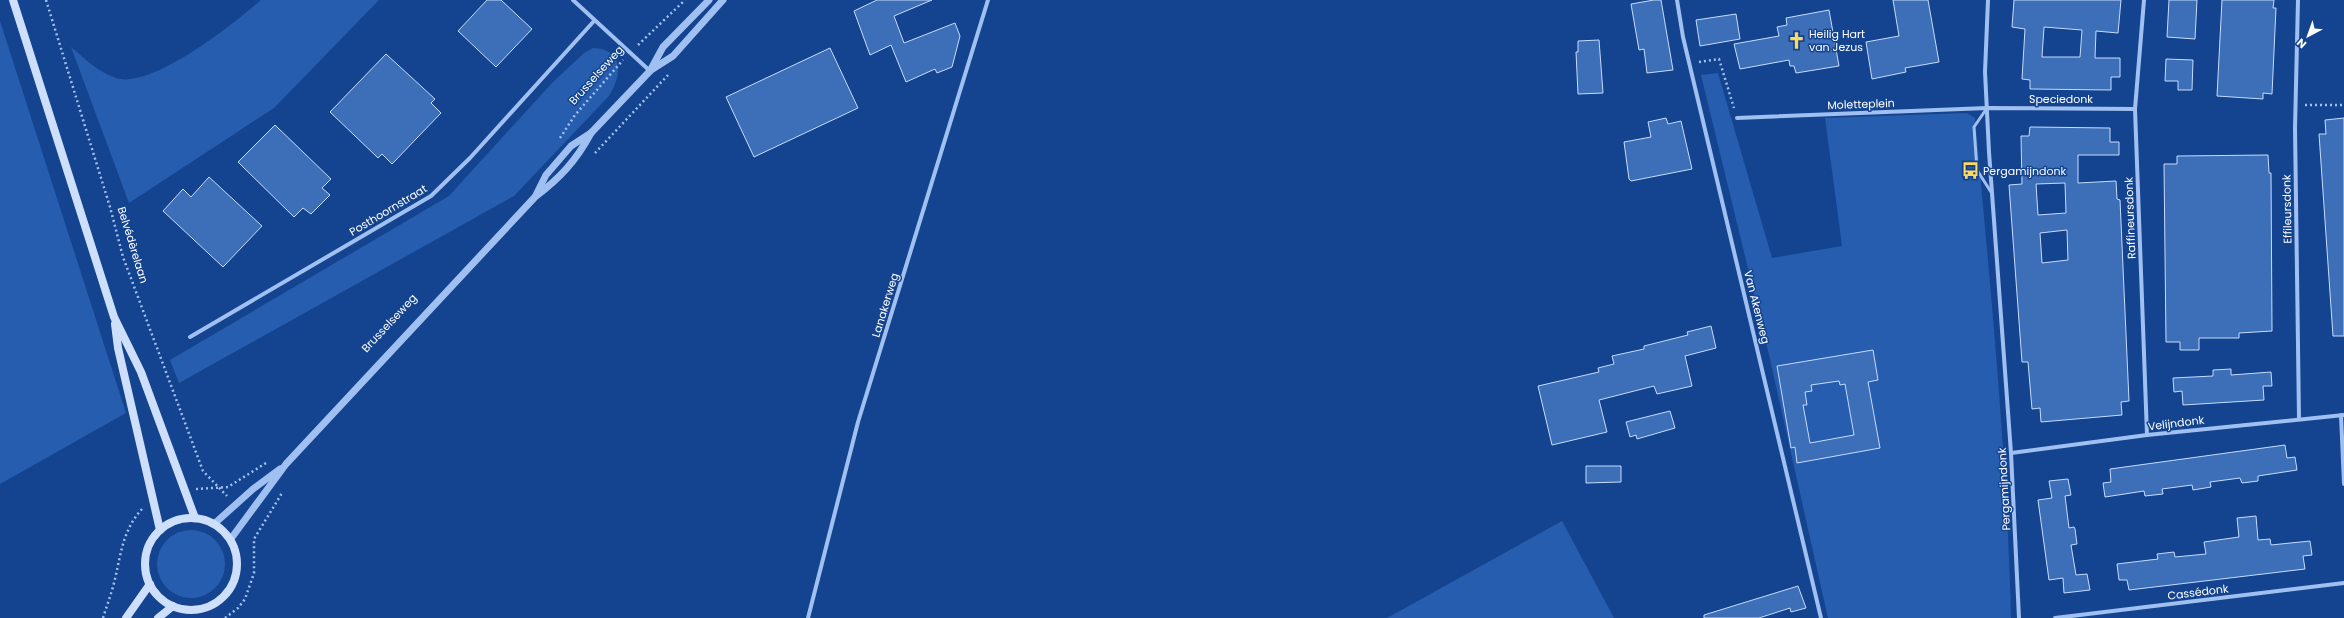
<svg xmlns="http://www.w3.org/2000/svg" width="2344" height="618" font-family="Poppins,sans-serif">
  <style>
    .green { fill: #265dae }
    .building { fill: #3d6eb8; stroke: #c6dcfc; fill-rule: evenodd }
    .lines { fill: none; stroke-linecap: round; stroke-linejoin: round }
    .path { stroke: #9fc0f1; stroke-width: 2.5; stroke-dasharray: 2 3; stroke-linecap: butt }
    .service { stroke: #9fc0f1; stroke-width: 3 }
    .minor { stroke: #9fc0f1; stroke-width: 4 }
    .tertiary { stroke: #9fc0f1; stroke-width: 7 }
    .secondary { stroke: #cddffb; stroke-width: 8 }
    .labels { text-anchor: middle; stroke-width: 3; stroke-linejoin: round; paint-order: stroke }
    .poi-label { font-size: 11px; fill: #fff; stroke: #14448f; text-anchor: start }
    .street-label { font-size: 11px; fill: #fff; stroke: #14448f }
  </style>
  <rect width="100%" height="100%" fill="#14448f"/>
  <g class="green">
    <path d="M261 0H379L274 108 129 203 71 47C85 59 98 72 116 78 151 90 235 23 261 0Z"/>
    <path d="M0 21 126 413 0 484Z"/>
    <path d="M593 48C625 49 622 77 608 97L514 196 179 383 170 360 449 196 552 83 584 53Z"/>
    <path d="M1718 73 1772 258 1842 246 1825 118 1967 113 1975 118C1990 284 2007 451 2011 618H1828L1769 355 1701 75Z"/>
    <path d="M1562 521 1614 618H1387Z"/>
    <circle cx="191" cy="564" r="34"/>
  </g>
  <g class="building">
    <path d="M487 0H501L532 29 496 67 458 31Z"/>
    <path d="M877 0H932L894 16 904 43 955 23 960 36 952 67 937 73 935 69 906 82 891 45 870 55 854 11Z"/>
    <path d="M1654 0H1661L1673 70 1647 73 1644 49 1639 50 1631 4Z"/>
    <path d="M1893 0H1928L1939 62 1905 68 1906 72 1872 79 1866 42 1899 36Z"/>
    <path d="M2014 0H2121L2118 33 2096 31 2095 58H2120V77H2111V90L2030 89V80L2022 79 2025 29 2012 27ZM2044 27 2082 30 2080 57H2042Z"/>
    <path d="M2169 0H2197L2195 39 2167 37Z"/>
    <path d="M2222 0H2274L2273 8H2276L2272 94 2263 93V99L2217 96Z"/>
    <path d="M1829 10 1839 66 1796 73 1794 66H1790L1789 60 1740 69 1734 44 1779 36 1777 27 1787 25 1786 18Z"/>
    <path d="M1736 14 1740 39 1700 46 1696 20Z"/>
    <path d="M1599 40 1603 93 1578 94 1576 52H1578V41Z"/>
    <path d="M830 48 858 108 754 157 726 97Z"/>
    <path d="M386 54 435 99 431 103 441 113 392 164 382 154 378 158 330 112Z"/>
    <path d="M2166 59 2193 60 2192 90H2178V81H2165Z"/>
    <path d="M1666 118 1668 124 1681 121 1692 169 1631 181 1629 179 1624 142 1651 137 1648 122Z"/>
    <path d="M2344 118V336H2333L2319 134H2326L2325 120Z"/>
    <path d="M275 125 331 179 322 188 330 195 311 214 303 208 294 217 238 162Z"/>
    <path d="M2030 127 2110 128V142H2119V155H2078V183L2116 181 2117 199 2120 200 2129 401 2121 402 2122 415 2041 422 2040 408 2032 409 2028 362H2022L2009 185 2022 184 2021 136H2029ZM2065 183 2066 213 2038 215 2036 184ZM2067 230 2068 260 2042 263 2040 233Z"/>
    <path d="M2268 155 2269 173H2271L2272 331 2239 333V338H2199V350H2180V342H2166L2164 164H2177V156Z"/>
    <path d="M209 177 262 226 223 267 163 211 183 189 191 197Z"/>
    <path d="M1711 326 1716 348 1685 356 1692 386 1657 394 1654 386 1599 400 1607 432 1552 445 1538 386 1599 372 1598 368 1614 364 1612 356 1644 349V346L1688 335 1687 332Z"/>
    <path d="M1873 350 1878 380 1868 382 1880 448 1797 463 1795 447 1791 448 1777 366ZM1839 381 1840 385 1845 384 1854 435 1810 443 1803 405H1807L1805 392 1812 391 1811 385Z"/>
    <path d="M2231 369V375L2271 372 2272 386H2263L2264 400 2183 405 2182 391 2174 392 2173 378 2213 376V370Z"/>
    <path d="M1670 411 1675 428 1637 439 1636 435 1630 437 1626 422Z"/>
    <path d="M2285 445 2287 458 2295 457 2297 470 2258 476V481L2242 483 2240 478 2210 482 2211 487 2193 490 2192 485 2162 489 2163 494 2145 496 2144 491 2105 497 2103 483 2111 482 2110 469Z"/>
    <path d="M1586 466H1621V482L1586 483Z"/>
    <path d="M2068 479 2071 495 2065 496 2069 528 2074 527 2075 529 2077 544 2071 545 2076 575 2087 574 2090 590 2064 593 2063 578 2049 580 2038 500 2052 498 2049 481Z"/>
    <path d="M2256 516 2258 540 2270 539 2271 545 2310 541 2312 555 2303 556 2305 569 2129 590 2127 580H2119L2117 564 2158 559 2157 554 2174 552 2175 557 2206 554 2204 542 2239 537 2237 518Z"/>
    <path d="M1798 586 1806 608 1791 612 1790 608 1759 618H1704V615Z"/>
  </g>
  <g class="lines">
    <g class="path">
      <path d="M46 0 110 207 123 257 203 471 227 496"/>
      <path d="M638 45 685 0"/>
      <path d="M1699 62 1719 59 1734 108"/>
      <path d="M2305 105H2344"/>
      <path d="M560 138 575 115 623 60"/>
      <path d="M595 153 668 75"/>
      <path d="M196 489 228 487 266 463"/>
      <path d="M103 618C107 605 112 592 115 579 121 553 123 530 142 509"/>
      <path d="M225 618 238 608 245 599 254 573V539L282 493"/>
    </g>
    <path class="service" d="M1987 108 1974 127 1977 170 1991 192"/>
    <g class="minor">
      <path d="M573 0 650 71"/>
      <path d="M1677 0 1683 37 1821 618"/>
      <path d="M1988 0 1985 72 1989 152 2011 453 2019 618"/>
      <path d="M2144 0 2135 109 2147 435"/>
      <path d="M2298 0 2295 128 2299 418"/>
      <path d="M1737 118 1987 108 2135 109"/>
      <path d="M190 337 431 196 470 158 594 21"/>
      <path d="M2341 415 2344 484"/>
      <path d="M2011 453 2147 435 2344 415"/>
      <path d="M808 618 858 422 988 0"/>
      <path d="M2055 618 2344 583"/>
    </g>
    <g class="tertiary">
      <path d="M651 70 673 56 723 0"/>
      <path d="M536 195 546 175 571 146 591 133 650 71 663 47 709 0"/>
      <path d="M214 524 253 489 280 469"/>
      <path d="M230 540 286 464 535 197C560 178 576 161 591 133"/>
    </g>
    <g class="secondary">
      <path d="M13 0 114 317 141 372 195 518"/>
      <path d="M115 324 118 348 160 530"/>
      <circle cx="191" cy="564" r="46"/>
      <path d="M126 618 150 584"/>
      <path d="M158 618 173 606"/>
    </g>
  </g>
  <defs>
    <symbol id="church-bare" viewBox="-9 -9 18 18"><path d="M-1.2-6h2.4v3.5h3.3v2.4h-3.3V6h-2.4V-.1h-3.3v-2.4h3.3Z" fill="#ffd85f" stroke="#14448f" stroke-width="2.5" paint-order="stroke"/></symbol>
    <symbol id="bus-bare" viewBox="-9 -9 18 18"><path d="M-5-6H5V4H4V6H2V4H-2V6H-4V4H-5ZM-3.5-4V0h7V-4ZM-3.5 1.2v1.5H-2V1.2ZM2 1.2v1.5H3.5V1.2Z" fill="#ffd85f" stroke="#14448f" stroke-width="2.5" paint-order="stroke"/></symbol>
  </defs>
  <g fill-rule="evenodd">
    <use href="#church-bare" x="1784" y="28" width="25" height="25"/>
    <use href="#bus-bare" x="1958" y="158" width="25" height="25"/>
  </g>
  <g class="labels">
    <g class="poi-label">
      <text x="1809" y="38">Heilig Hart<tspan x="1809" dy="13">van Jezus</tspan></text>
      <text x="1983" y="175">Pergamijndonk</text>
    </g>
    <g class="street-label">
      <text transform="translate(596 75) rotate(-48)" y="4">Brusselseweg</text>
      <text x="2061" y="103">Speciedonk</text>
      <text transform="translate(1861 104) rotate(-2)" y="4">Moletteplein</text>
      <text transform="translate(2287 209) rotate(-91)" y="4">Effileursdonk</text>
      <text transform="translate(388 210) rotate(-31)" y="4">Posthoornstraat</text>
      <text transform="translate(2130 218) rotate(-92)" y="4">Raffineursdonk</text>
      <text transform="translate(133 245) rotate(73)" y="4">Belvédèrelaan</text>
      <text transform="translate(885 305) rotate(-73)" y="4">Lanakerweg</text>
      <text transform="translate(1757 307) rotate(76)" y="4">Van Akenweg</text>
      <text transform="translate(389 323) rotate(-47)" y="4">Brusselseweg</text>
      <text transform="translate(2176 423) rotate(-7)" y="4">Velijndonk</text>
      <text transform="translate(2004 489) rotate(-93)" y="4">Pergamijndonk</text>
      <text transform="translate(2198 592) rotate(-7)" y="4">Cassédonk</text>
    </g>
  </g>
  <g transform="translate(2308 36) rotate(221)" stroke="#14448f" stroke-width="3" paint-order="stroke">
  <path d="M0-3L7 15L0 10L-7 15Z" fill="#ffffff"/>
  <text y="-6" font-size="11" font-weight="bold" text-anchor="middle" fill="#ffffff">N</text>
  </g>
</svg>
